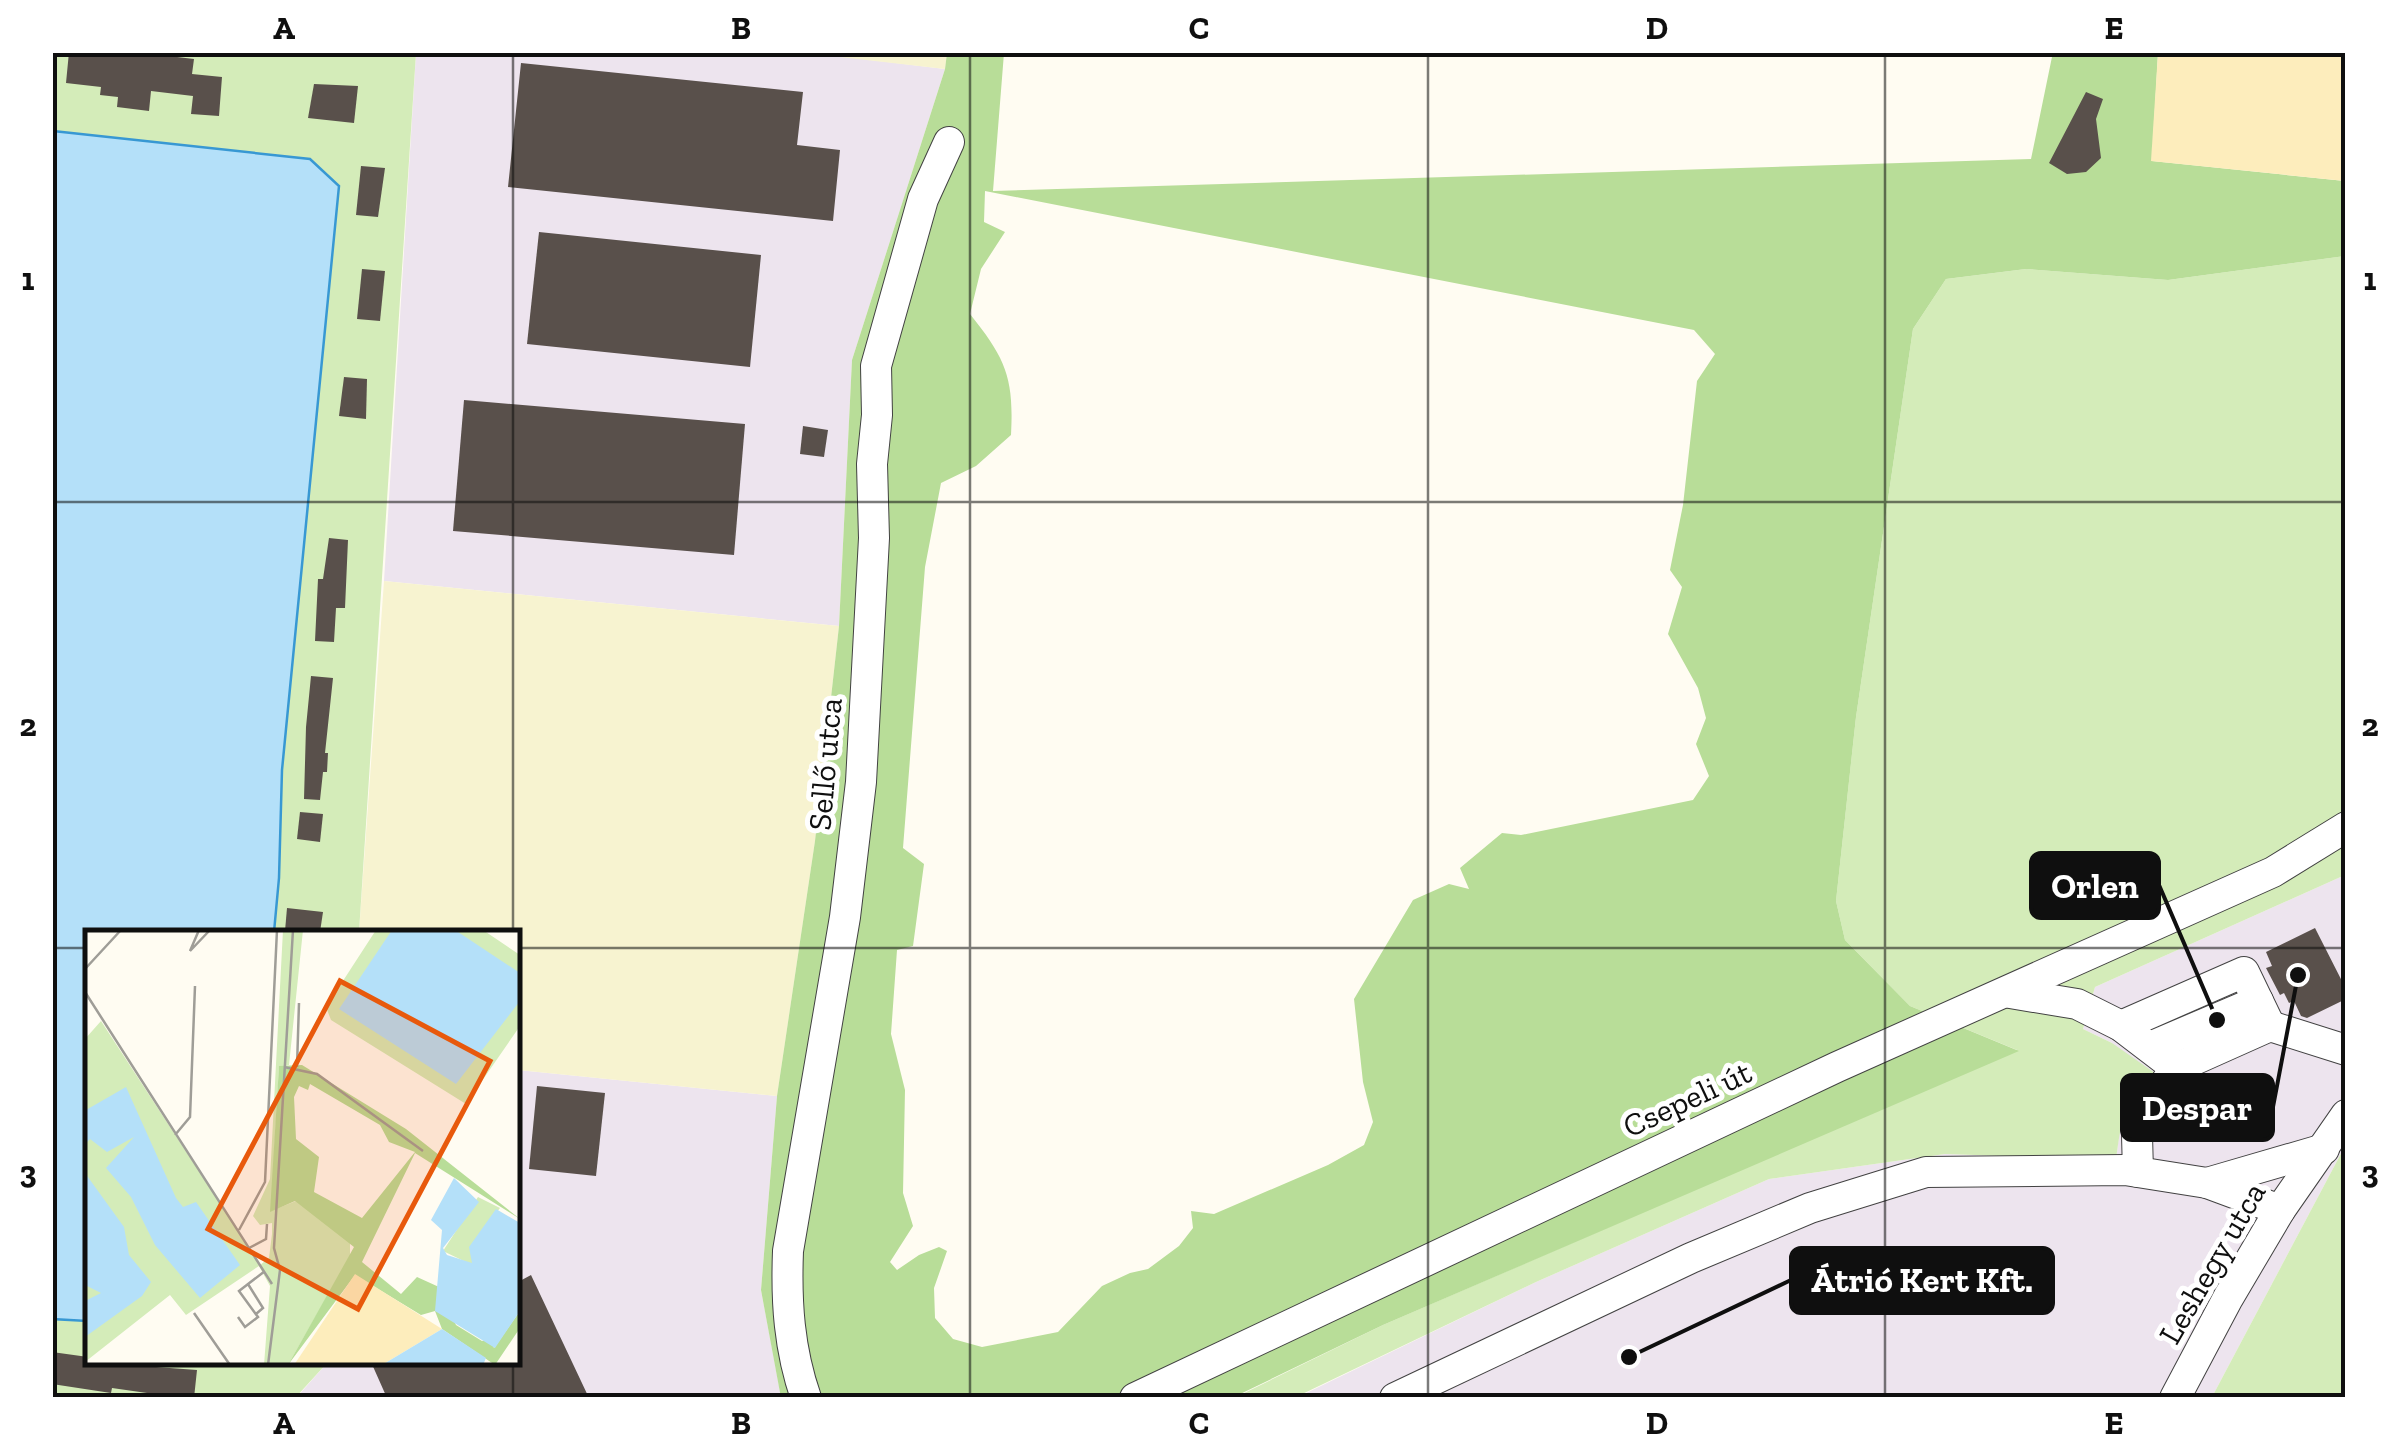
<svg xmlns="http://www.w3.org/2000/svg" width="2398" height="1450" font-family="'Zilla Slab',serif">
  <style>
    .industrial { fill: #ede4ee }
    .farmland { fill: #f7f3d0 }
    .green { fill: #d4ecb9 }
    .forest { fill: #b8dd98; fill-rule: evenodd }
    .sand { fill: #fdedbc }
    .water { fill: #b4e0f9; stroke: #3898d3; stroke-width: 2.5 }
    .building { fill: #59504b }
    .lines { fill: none; stroke-linecap: round; stroke-linejoin: round }
    .minor-casing { stroke: #424242; stroke-width: 32 }
    .minor { stroke: #fff; stroke-width: 30 }
    .grid { fill: none; stroke: #0f0f0f; stroke-width: 2.5; stroke-opacity: 0.55 }
    .labels { text-anchor: middle; stroke-width: 10; stroke-linejoin: round; paint-order: stroke }
    .street-label { font-size: 32px; fill: #0f0f0f; stroke: #fff }
    .inset-road { fill: none; stroke: #9f9d97; stroke-width: 2.5 }
    .view { fill: #e8590c; fill-opacity: 0.15; stroke: #e8590c; stroke-width: 5 }
    .inset-edge { fill: none; stroke: #0f0f0f; stroke-width: 5 }
    .leader { fill: none; stroke: #0f0f0f; stroke-width: 4 }
    .callout-dot { fill: #0f0f0f; stroke: #fff; stroke-width: 4 }
    .callout { fill: #0f0f0f; stroke: #0f0f0f; stroke-width: 4 }
    .callout-label { font-size: 35px; text-anchor: middle; font-weight: bold; fill: #fff }
    .neatline { fill: none; stroke: #0f0f0f; stroke-width: 4 }
    .grid-label { font-size: 32px; text-anchor: middle; font-weight: bold; fill: #0f0f0f }
  </style>
  <rect width="100%" height="100%" fill="#fffcf2"/>
  <g class="industrial">
    <path d="M805 52 945 69 852 360 839 626 384 581 416 53Z"/>
    <path d="M2345 875V1146L2212 1397 1296 1398 1536 1282 1769 1179 1945 1154 2116 1160 2121 1119 2132 1096 2112 1043 2083 1029 2095 987Z"/>
    <path d="M518 1070 777 1096 761 1290 781 1397 296 1398 327 1363 518 1362Z"/>
  </g>
  <g class="farmland">
    <path d="M805 53H947L945 69Z"/>
    <path d="M384 581 839 626 815 841 777 1096 518 1070V932H359Z"/>
  </g>
  <g class="green">
    <path d="M52 53H416L359 932H88V1362L327 1363 296 1397H53Z"/>
    <path d="M2345 256V875L2095 987 2083 1029 2112 1043 2155 1073C2123 1105 2122 1116 2116 1160L1945 1154 1769 1179 1536 1282 1296 1397 1234 1398 1383 1325 2017 1050 1910 1006 1845 940 1836 901 1856 717 1913 329 1946 279 2026 269 2168 280Z"/>
    <path d="M2345 1146V1397H2212Z"/>
  </g>
  <path class="forest" d="M2053 52 2158 53 2152 161 2345 181V256L2168 280 2026 269 1946 279 1913 329 1856 717 1836 901 1845 940 1910 1006 2019 1051 1383 1325 1234 1397 781 1398 761 1290 777 1096 815 841 839 626 852 360 945 69 947 53H1004L993 191 2031 159ZM985 191 1694 330 1715 354 1697 381 1683 505 1670 570 1682 587 1668 634 1698 688 1706 718 1696 744 1709 776 1693 800 1521 835 1502 833 1460 868 1469 889 1449 884 1413 900 1354 999 1363 1082 1373 1122 1364 1145 1328 1165 1214 1214 1191 1211 1193 1228 1179 1246 1148 1269 1130 1273 1102 1286 1058 1332 982 1347 953 1339 935 1318 934 1288 947 1251 939 1247 919 1255 897 1270 890 1262 913 1226 903 1193 905 1090 891 1034 897 950 913 946 924 864 903 848 925 567 941 483 976 466 1011 435C1014 378 1006 359 970 314L981 269 1005 232 984 222Z"/>
  <path class="sand" d="M2158 53H2345V181L2151 161Z"/>
  <path class="water" d="M53 131 310 159 339 186 282 770 279 878 274 932H88L87 1321 52 1319Z"/>
  <g class="building">
    <path d="M69 52H135L194 59 192 74 222 77 219 116 191 114 193 96 151 91 149 111 117 107 118 97 100 95 101 87 66 83Z"/>
    <path d="M521 63 803 92 797 145 840 150 833 221 508 187Z"/>
    <path d="M314 84 358 86 354 123 308 118Z"/>
    <path d="M2086 92 2103 99 2096 119 2101 158 2086 172 2067 174 2049 163Z"/>
    <path d="M361 166 385 168 378 217 356 215Z"/>
    <path d="M539 232 761 255 750 367 527 344Z"/>
    <path d="M362 269 385 271 380 321 357 319Z"/>
    <path d="M344 377 367 379 366 419 339 416Z"/>
    <path d="M464 400 745 424 734 555 453 531Z"/>
    <path d="M803 426 828 430 824 457 800 454Z"/>
    <path d="M329 538 348 540 345 608H336L334 642 315 641 318 579H323Z"/>
    <path d="M311 676 333 678 325 753H328L327 772H323L320 800 304 799 306 727Z"/>
    <path d="M300 812 323 814 320 842 297 839Z"/>
    <path d="M287 908 323 912 320 932 285 931Z"/>
    <path d="M2315 928 2346 989V999L2307 1018 2301 1016 2294 1001 2289 1003 2284 993 2280 995 2266 968 2272 966 2266 952Z"/>
    <path d="M537 1086 605 1093 596 1176 529 1169Z"/>
    <path d="M531 1275 589 1398H387L371 1362H518V1282Z"/>
    <path d="M52 1352 88 1357V1362L197 1370 194 1398H153L154 1394 112 1388 111 1393 52 1384Z"/>
  </g>
  <g class="lines">
    <defs>
      <g id="minor">
        <path d="M2010 993 2077 1004 2121 1026 2176 1068"/>
        <path d="M2121 1026 2244 972 2270 1026"/>
        <path d="M2150 1047 2258 1001"/>
        <path d="M2138 1172 2137 1135 2141 1117 2176 1068 2270 1026 2346 1050"/>
        <path d="M2207 1183 2324 1149"/>
        <path d="M806 1398C789 1349 786 1302 788 1251L845 917 861 782 874 538 872 464 877 415 876 366 923 199 949 142"/>
        <path d="M1135 1398 1837 1067 2273 872 2346 827"/>
        <path d="M1395 1398 1691 1258 1810 1208 1926 1172 2125 1170 2207 1183 2280 1210"/>
        <path d="M2175 1398 2228 1298 2280 1210 2346 1115"/>
      </g>
    </defs>
    <use href="#minor" class="minor-casing"/>
    <use href="#minor" class="minor"/>
  </g>
  <path class="grid" d="M513 52V932M970 52V1398M1428 52V1398M1885 52V1398M52 502H2346M52 948H88M518 948H2346M513 1362V1398"/>
  <g class="labels">
    <g class="street-label">
      <text transform="translate(825 764) rotate(-85)" y="11">Sellő utca</text>
      <text transform="translate(1687 1099) rotate(-25)" y="11">Csepeli út</text>
      <text transform="translate(2212 1263) rotate(-60)" y="11">Leshegy utca</text>
    </g>
  </g>
  <g transform="translate(85 930)">
    <rect width="435" height="435" fill="#fffcf2"/>
    <path d="M198 0H218L204 135 194 137 186 281 211 271 265 311V326L203 435H179L185 356 174 336 101 385 85 365 0 432V109L16 91 175 335 184 328 187 304V293L175 295 168 286 185 249ZM291 0H398L435 25V96L381 174 246 90 241 77ZM393 267 415 278 387 314V335L358 321Z" fill="#d4ecb9"/>
    <path d="M217 135 321 199 435 289 330 223 277 332 316 364 332 347 354 357 371 395 397 411 405 409 409 418 435 381V398L410 435 357 399 350 381 336 385 270 345 203 435 269 317 210 271 185 282 194 136ZM225 154 295 195 304 212 330 222 277 288 229 262 234 227 211 209 209 167 214 156 223 160Z" fill="#b8dd98" fill-rule="evenodd"/>
    <path d="M270 344 357 399 297 435H209Z" fill="#fdedbc"/>
    <path d="M307 0H370L435 43V71L371 154 254 79ZM41 157 91 268 98 277 111 272 155 335 115 368 70 315 46 267 21 238 49 207 22 222 5 209 0 214 1 180ZM0 243 39 297 44 325 66 352 57 366 0 407V371L16 363 0 355ZM369 248 394 272 358 318 362 325 387 333 384 317 411 279 435 293V381L410 418 350 381 357 300 346 290ZM357 399 401 428 398 435H297Z" fill="#b4e0f9"/>
    <path class="inset-road" d="M114 0 105 21 125 0M0 39 36 0M0 62 187 354M199 137 232 144 338 221M212 137 214 73M90 205 105 187 110 56M154 300 180 252 192 0M164 318 181 309 182 294M163 354 178 378 171 384M109 383 145 435M153 387 160 397 173 387 154 361 180 341M183 435 195 340 189 318 208 0"/>
    <path class="view" d="M255 51 405 131 273 379 123 299Z"/>
    <rect width="435" height="435" class="inset-edge"/>
  </g>
  <path class="leader" d="M2217 1020L2159 885M2298 975L2273 1107M1629 1357L1791 1280"/>
  <g class="callout-dot">
    <circle cx="2217" cy="1020" r="10"/>
    <circle cx="2298" cy="975" r="10"/>
    <circle cx="1629" cy="1357" r="10"/>
  </g>
  <g class="callout">
    <rect x="2031" y="853" width="128" height="65" rx="10"/>
    <rect x="2122" y="1075" width="151" height="65" rx="10"/>
    <rect x="1791" y="1248" width="262" height="65" rx="10"/>
  </g>
  <g class="callout-label">
    <text x="2095" y="898">Orlen</text>
    <text x="2197" y="1120">Despar</text>
    <text x="1922" y="1292">Átrió Kert Kft.</text>
  </g>
  <rect width="2398" height="1450" fill="none" stroke="#ffffff" stroke-width="110"/>
  <rect x="55" y="55" width="2288" height="1340" class="neatline"/>
  <g class="grid-label">
    <text x="284" y="39">A</text>
    <text x="741" y="39">B</text>
    <text x="1199" y="39">C</text>
    <text x="1657" y="39">D</text>
    <text x="2114" y="39">E</text>
    <text x="28" y="290">1</text>
    <text x="2370" y="290">1</text>
    <text x="28" y="736">2</text>
    <text x="2370" y="736">2</text>
    <text x="28" y="1183">3</text>
    <text x="2370" y="1183">3</text>
    <text x="284" y="1434">A</text>
    <text x="741" y="1434">B</text>
    <text x="1199" y="1434">C</text>
    <text x="1657" y="1434">D</text>
    <text x="2114" y="1434">E</text>
  </g>
</svg>
